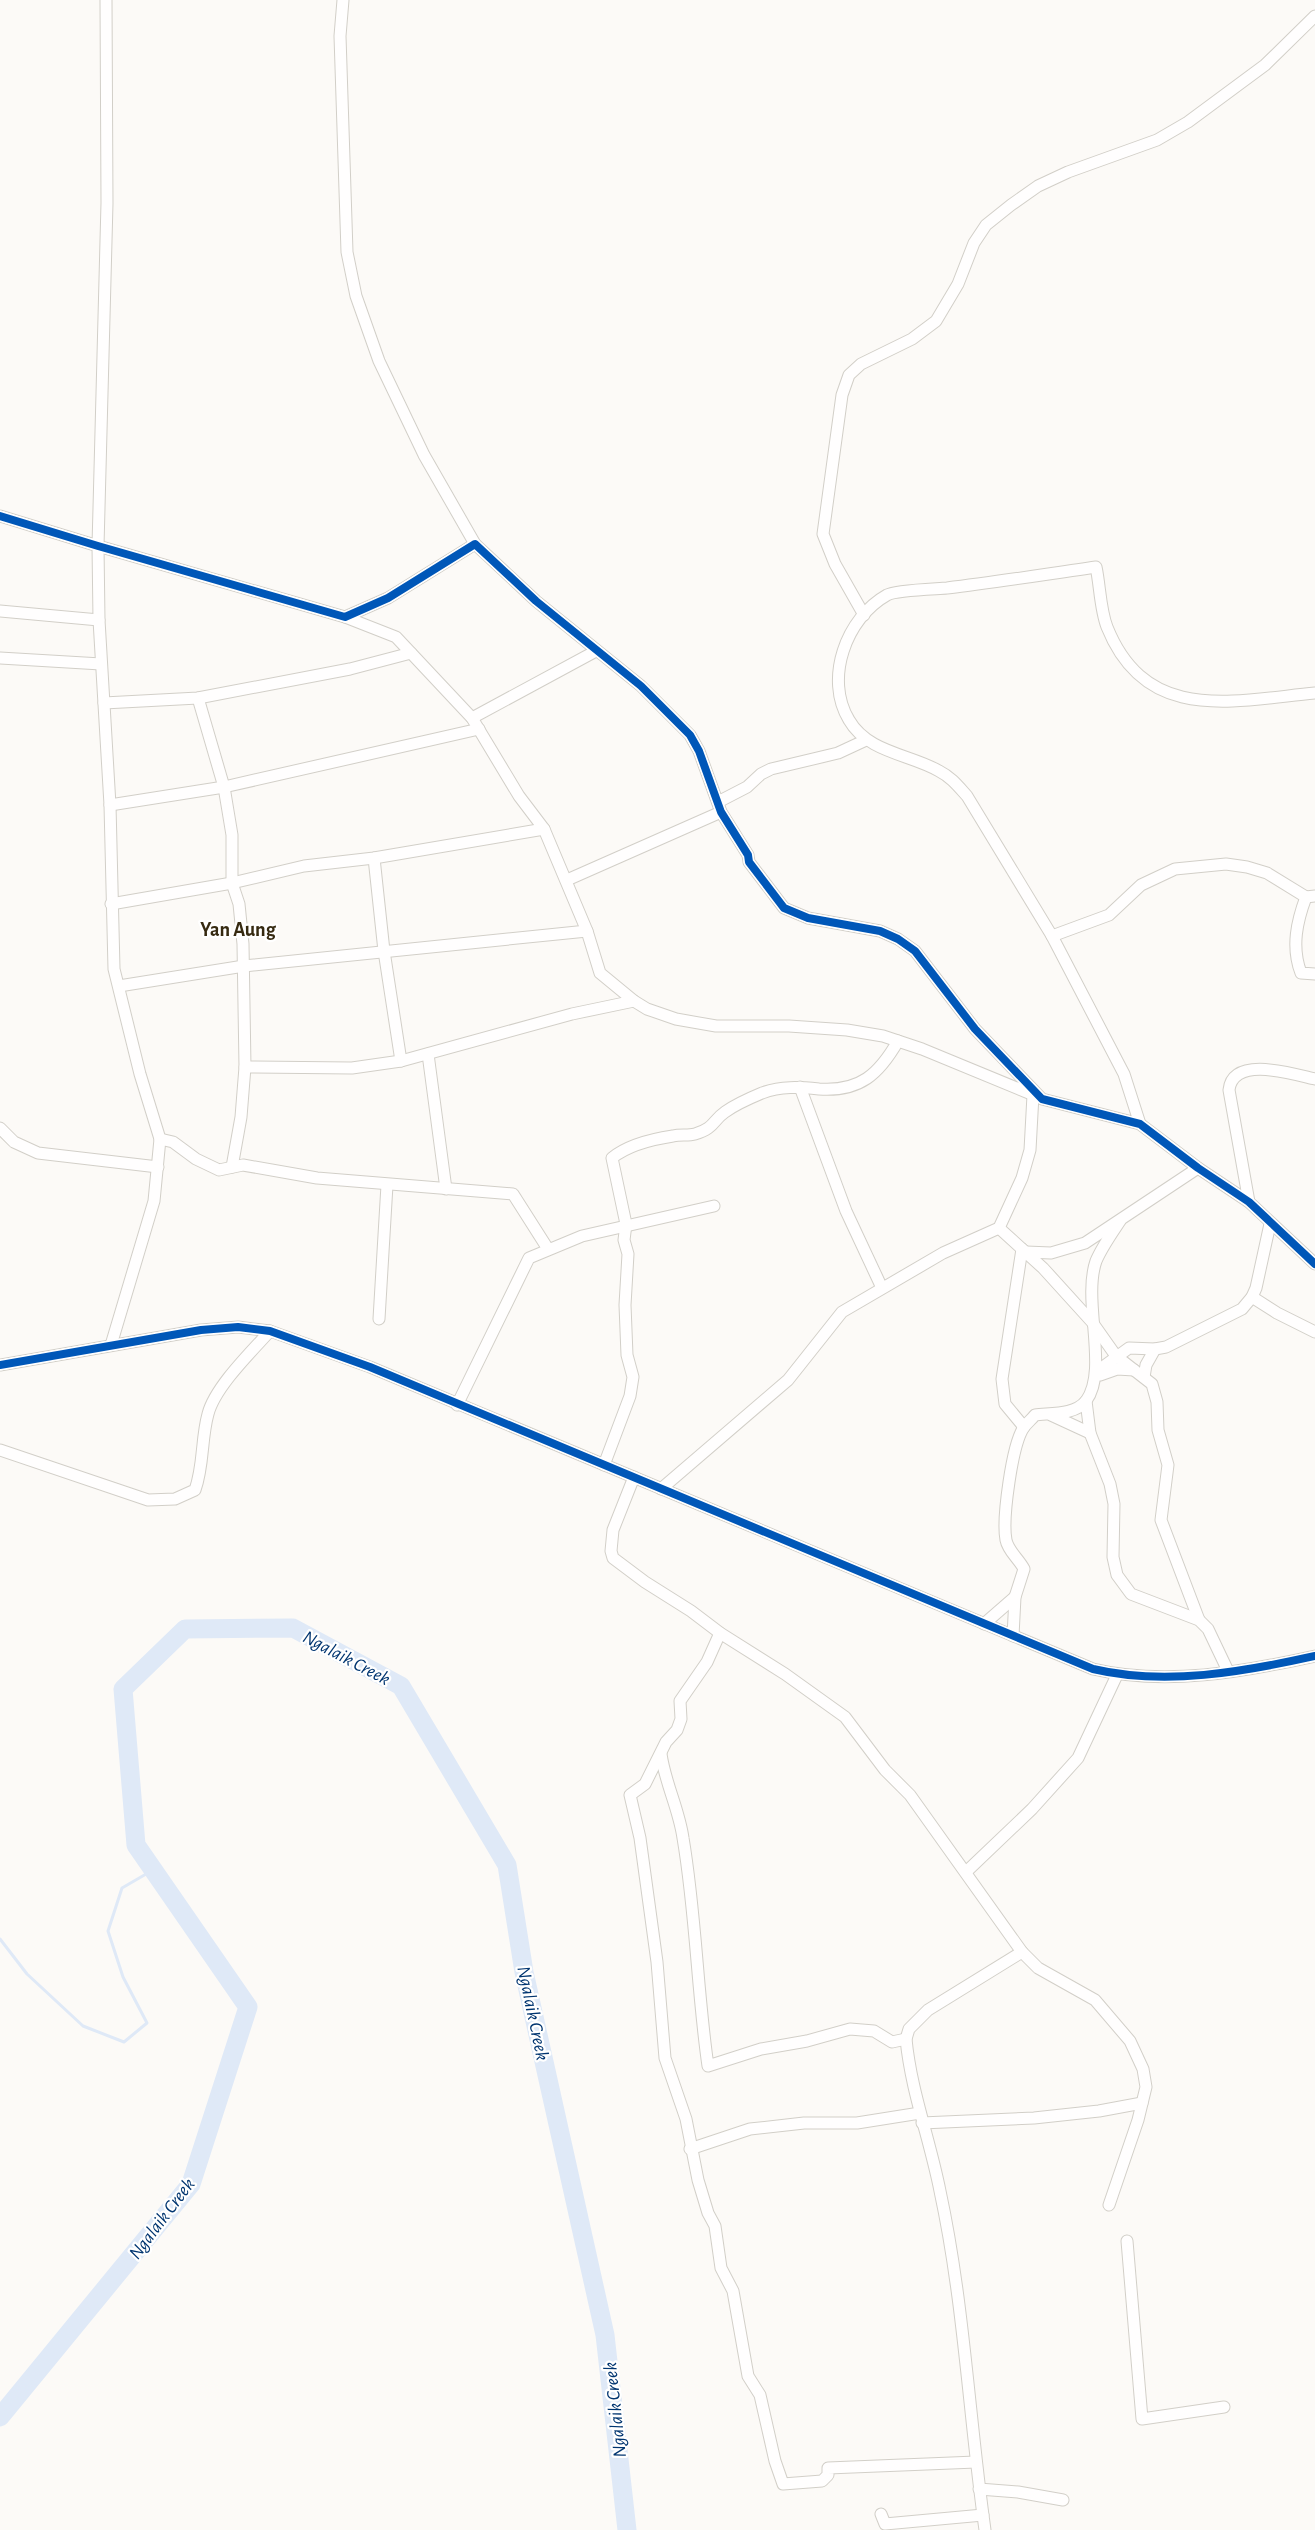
<svg xmlns="http://www.w3.org/2000/svg" width="1315" height="2530" font-family="'Alegreya Sans',sans-serif">
  <style>
    .lines { fill: none; stroke-linecap: round; stroke-linejoin: round }
    .stream { stroke: #dfe9f7; stroke-width: 3 }
    .river { stroke: #dfe9f7; stroke-width: 19 }
    .minor-casing { stroke: #d2cfc8; stroke-width: 13 }
    .minor { stroke: #fffefe; stroke-width: 11 }
    .cycleway-casing { stroke: #fff; stroke-width: 11 }
    .cycleway { stroke: #0057b8; stroke-width: 8 }
    .labels { text-anchor: middle; stroke-width: 4.5; stroke-linejoin: round; paint-order: stroke }
    .water-label { font-size: 19px; font-style: italic; fill: #003570; stroke: #fff }
    .quarter-label { font-size: 20px; font-weight: bold; fill: #362a11; stroke: #fff }
  </style>
  <rect width="100%" height="100%" fill="#fcfaf7"/>
  <g class="lines">
    <path class="stream" d="M0 1939 27 1974 83 2026 124 2042 147 2023 123 1977 108 1931 122 1888 153 1870"/>
    <path class="river" d="M0 2417 191 2184 248 2007 136 1845 123 1689 185 1629 293 1628 401 1686 507 1865 524 1972 605 2335 627 2530"/>
    <defs>
      <g id="minor">
        <path d="M343 0 340 36 347 252 356 296 379 361 424 455 475 544"/>
        <path d="M0 516 98 546 345 617 388 598 475 544 536 601 641 686 690 735 699 751 721 812 748 855 749 862 784 908 808 918 880 931 898 939 915 951 975 1029 1042 1099 1140 1124 1198 1168 1249 1202 1315 1264"/>
        <path d="M0 611 99 620 98 546 107 203 106 0"/>
        <path d="M864 615 835 564 823 534 842 395 849 375 861 364 912 339 936 321 958 284 974 243 986 225 1011 205 1038 186 1068 172 1157 140 1188 122 1265 65 1315 16"/>
        <path d="M345 617 396 637 472 718 519 796 544 829 587 931 600 973 634 1001 647 1009 676 1019 716 1026H789L847 1030 883 1036 922 1049 1036 1096"/>
        <path d="M99 620 110 805 114 969 140 1074 160 1139 154 1201 111 1345"/>
        <path d="M0 658 101 664"/>
        <path d="M198 698 224 787 232 835V883L239 904 243 944 245 1067 241 1117 232 1167"/>
        <path d="M104 703 198 698 350 669 411 653"/>
        <path d="M472 718 596 651"/>
        <path d="M718 802 747 787 761 774 771 769 838 753 866 740"/>
        <path d="M110 805 224 787 479 729"/>
        <path d="M374 858 384 951 401 1061"/>
        <path d="M567 880 721 812"/>
        <path d="M1306 897C1297 921 1291 947 1301 973L1315 974"/>
        <path d="M111 904 232 883 304 866 374 858 544 829"/>
        <path d="M1052 936 1109 915 1141 885 1175 869 1226 864 1247 867 1267 873 1306 897 1315 896"/>
        <path d="M119 986 244 966 587 931"/>
        <path d="M428 1054 446 1189"/>
        <path d="M245 1067 352 1068 401 1061 572 1014 634 1001"/>
        <path d="M800 1087 846 1211 882 1288"/>
        <path d="M1140 1124 1124 1074 1052 936 967 796C958 786 951 777 939 771 910 754 868 753 849 720 824 679 846 618 887 595 895 590 935 589 947 588 997 582 1047 574 1096 567 1100 585 1100 609 1107 627 1146 724 1232 701 1315 693"/>
        <path d="M0 1128 14 1142 38 1153 158 1167"/>
        <path d="M160 1139 173 1142 196 1159 219 1170 243 1165 317 1178 513 1194 548 1249"/>
        <path d="M1249 1202 1229 1090C1233 1055 1293 1074 1315 1079"/>
        <path d="M999 1228 1043 1268 1092 1322 1116 1356 1152 1384 1157 1402 1158 1430 1168 1465 1161 1520 1199 1620"/>
        <path d="M1022 1249 1002 1379 1005 1404 1024 1427"/>
        <path d="M1026 1252 1051 1253 1085 1243 1198 1168"/>
        <path d="M1252 1297 1277 1313 1315 1332"/>
        <path d="M379 1319 387 1185"/>
        <path d="M0 1365 201 1330 238 1327 270 1331 370 1367 1093 1669C1165 1686 1243 1672 1315 1656"/>
        <path d="M1096 1372 1129 1348 1155 1349 1166 1347 1242 1309 1252 1297 1256 1288 1270 1224"/>
        <path d="M1100 1375 1117 1369 1134 1370"/>
        <path d="M1144 1377 1146 1365 1155 1349"/>
        <path d="M1086 1401 1090 1433 1110 1484 1114 1504 1113 1557 1117 1575 1131 1594 1199 1620 1208 1629 1228 1671"/>
        <path d="M457 1405 529 1258 582 1236 714 1206"/>
        <path d="M1051 1415 1090 1433"/>
        <path d="M0 1450 148 1500 175 1499 195 1490C204 1465 201 1439 208 1414 215 1387 251 1352 270 1331"/>
        <path d="M604 1465 630 1396 633 1377 627 1355 625 1305 628 1254 624 1240 626 1224 612 1158C628 1145 653 1139 673 1136 680 1134 688 1136 695 1134 715 1128 712 1121 725 1112 736 1104 750 1098 762 1093 781 1086 799 1087 819 1089 860 1092 879 1074 898 1041"/>
        <path d="M634 1477 613 1530 611 1551 613 1558 645 1582 691 1611 720 1633 785 1674 845 1717 885 1770 910 1795 1022 1952 1038 1968 1095 2000 1130 2041 1143 2069 1146 2087 1138 2120 1109 2205"/>
        <path d="M661 1489 788 1380 842 1312 943 1253 999 1228 1022 1178 1030 1150 1033 1095"/>
        <path d="M984 1624 1015 1597"/>
        <path d="M720 1633 707 1662 680 1701 681 1719 677 1730 666 1742 645 1784 630 1795 640 1838 657 1962 665 2058 686 2119 698 2180 708 2213 715 2226 721 2268 733 2291 748 2376 760 2395 775 2461 783 2484 822 2481 828 2475V2468L976 2462"/>
        <path d="M1013 1636 1015 1597 1024 1569C1019 1559 1008 1551 1006 1540 1002 1519 1012 1444 1024 1427 1027 1423 1032 1419 1035 1415 1051 1413 1075 1415 1086 1401 1109 1370 1082 1301 1096 1261 1102 1247 1112 1233 1120 1221"/>
        <path d="M661 1754C665 1783 679 1809 683 1838 696 1914 697 1990 708 2066L761 2049 807 2041 850 2029 874 2031 892 2042 906 2039"/>
        <path d="M966 1872 1032 1809 1078 1758 1117 1675"/>
        <path d="M922 2123 1034 2118 1099 2111 1142 2103"/>
        <path d="M690 2149 750 2129 804 2123H857L920 2113"/>
        <path d="M1127 2241 1142 2419 1224 2407"/>
        <path d="M979 2489 1018 2492 1063 2500"/>
        <path d="M881 2514 885 2524 983 2515"/>
        <path d="M985 2530C969 2417 964 2302 940 2191 930 2140 911 2091 906 2039L909 2029 928 2010 1022 1952"/>
      </g>
    </defs>
    <use href="#minor" class="minor-casing"/>
    <use href="#minor" class="minor"/>
    <defs>
      <g id="cycleway">
        <path d="M0 516 98 546 345 617 388 598 475 544 536 601 641 686 690 735 699 751 721 812 748 855 749 862 784 908 808 918 880 931 898 939 915 951 975 1029 1042 1099 1140 1124 1198 1168 1249 1202 1315 1264"/>
        <path d="M0 1365 201 1330 238 1327 270 1331 370 1367 1093 1669C1165 1686 1243 1672 1315 1656"/>
      </g>
    </defs>
    <use href="#cycleway" class="cycleway-casing"/>
    <use href="#cycleway" class="cycleway"/>
  </g>
  <g class="labels">
    <g class="water-label">
      <text transform="translate(347 1657) rotate(28)" y="7">Ngalaik Creek</text>
      <text transform="translate(534 2013) rotate(78)" y="7">Ngalaik Creek</text>
      <text transform="translate(161 2218) rotate(-53)" y="7">Ngalaik Creek</text>
      <text transform="translate(614 2410) rotate(-96)" y="7">Ngalaik Creek</text>
    </g>
    <g class="quarter-label">
      <text x="238" y="936">Yan Aung</text>
    </g>
  </g>
</svg>
